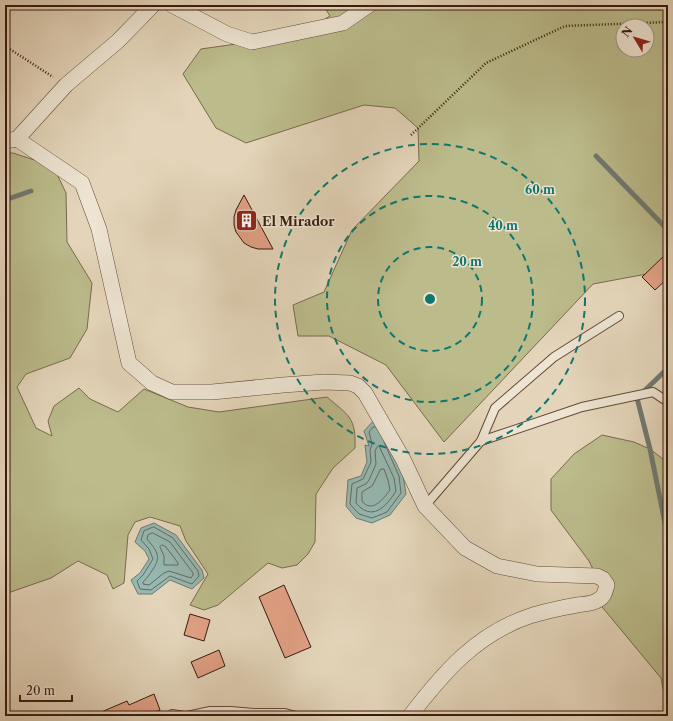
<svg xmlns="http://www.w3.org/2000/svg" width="673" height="721" font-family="'Libre Caslon Text',serif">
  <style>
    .green { fill: #bbbb8b; stroke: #7a6a4c; fill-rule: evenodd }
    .water { fill: #95b8b1; stroke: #707970 }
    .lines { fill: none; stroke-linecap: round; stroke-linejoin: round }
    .shore { stroke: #666960; stroke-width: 1 }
    .stream { stroke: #707970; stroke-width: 5 }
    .building { fill: #e1a084; stroke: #381a0e }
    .service-casing { stroke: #634939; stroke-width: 10 }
    .minor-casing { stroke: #634939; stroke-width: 16 }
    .path { stroke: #381a0e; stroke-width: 2.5; stroke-dasharray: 1 2; stroke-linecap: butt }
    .service { stroke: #ede4d2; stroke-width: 8 }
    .minor { stroke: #ede4d2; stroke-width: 15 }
    .ring { fill: none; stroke: #0f766e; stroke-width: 2; stroke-dasharray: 7 5 }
    .labels { text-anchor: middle; stroke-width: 3; stroke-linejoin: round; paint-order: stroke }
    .poi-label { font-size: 13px; font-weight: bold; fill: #381a0e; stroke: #ede4d2; text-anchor: start }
    .centre { fill: #0f766e; stroke: #ede4d2; stroke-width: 2 }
    .ring-label { font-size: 12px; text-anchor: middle; font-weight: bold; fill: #0f766e; stroke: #ede4d2; stroke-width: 3; stroke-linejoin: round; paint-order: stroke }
  </style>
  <rect width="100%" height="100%" fill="#e4d5ba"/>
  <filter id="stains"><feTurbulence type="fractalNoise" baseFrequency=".005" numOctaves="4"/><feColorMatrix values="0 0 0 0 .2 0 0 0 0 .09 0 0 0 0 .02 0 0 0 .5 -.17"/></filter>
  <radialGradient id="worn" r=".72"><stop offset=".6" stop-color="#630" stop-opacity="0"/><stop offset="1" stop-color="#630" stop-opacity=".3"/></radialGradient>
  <g class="green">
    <path d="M323 5H668V270L593 284 444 442 386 365 329 336H298L293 305 324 292 352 230 419 161 418 128 395 108 364 105 246 143 216 128 183 74 201 49 299 35 330 16ZM623 26H647V50H623Z"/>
    <path d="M5 153H13L53 166 66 193 67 242 92 283 87 329 70 358 26 374 17 387 36 428 52 436 48 421 54 406 79 388 90 399 118 412 144 389 188 407 219 412 327 397C349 416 356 417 355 448L333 468 316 494 315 542 308 554 297 565 282 568 268 563 218 605 204 610 190 605 208 574 186 541 180 526 150 517 135 522 128 535 124 583 113 589 107 575 78 561 51 578 5 594Z"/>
    <path d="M602 435 634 442 650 449 668 463V716L661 678 598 602 605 594 589 561 551 510V479L574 454Z"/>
  </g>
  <g class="water">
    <path d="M375 419 383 432 403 475 406 494 390 515 372 523 356 518 346 506 348 480 361 476 367 462 365 445 369 446 364 431Z"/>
    <path d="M154 523 176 535 202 570 204 578 192 589 170 580 152 594H138L131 580 140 573 149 559 145 551 135 542 141 528Z"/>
  </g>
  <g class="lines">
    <g class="shore">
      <path d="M375 427H373L369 432 372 444 370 450 371 462 363 479 352 484 350 504 359 514 372 518 387 512 401 493 399 476 384 442"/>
      <path d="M379 446 394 478 396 491C386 507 372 522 356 503L357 488 366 484 369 480 376 464 375 451 377 447Z"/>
      <path d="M381 469H384L388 480 390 490C383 499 372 514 362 501V492L372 486Z"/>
      <path d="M154 527 173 538 198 571 199 576 192 584 170 576 151 590 140 589 137 581 143 575 153 559 149 549 141 540 144 531Z"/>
      <path d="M153 533 170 542 193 573V575L191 578 169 571 164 573 149 585 143 584V582C147 578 150 574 153 569 162 556 156 550 147 539L148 535Z"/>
      <path d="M162 545 166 547 178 563V565H164V556L160 547Z"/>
    </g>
    <g class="stream">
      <path d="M596 156 668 230"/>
      <path d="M5 200 31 191"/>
      <path d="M668 368 637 398 650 449 668 538"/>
    </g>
  </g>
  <g class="building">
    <path d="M244 195 273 249H258L251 247 244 243 236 232 234 225V217L236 210Z"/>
    <path d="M668 252V278L655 290 642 277Z"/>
    <path d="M284 585 311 647 285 658 259 597Z"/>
    <path d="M190 614 210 620 204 641 184 635Z"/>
    <path d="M219 650 225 666 198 678 191 662Z"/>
    <path d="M154 694 160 710 145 716H92L127 701 129 705Z"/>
  </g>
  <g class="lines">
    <defs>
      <g id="service">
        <path d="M481 441 582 407 653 392 668 402"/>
        <path d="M425 506 481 441 495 408 554 357 619 316"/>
        <path d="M172 714 184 716"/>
        <path d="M187 716 210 711H231L254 713H285L296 716"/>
      </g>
      <g id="minor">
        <path d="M172 5 227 34 252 42 343 23 369 5"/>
        <path d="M17 139 82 183 99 229 129 363 152 383 172 392H212L283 385 324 382 350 383 358 386 365 393 403 459 425 506 465 548 497 566 537 574 597 576 603 579 607 585C605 592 604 597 598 600 593 604 583 604 577 605 561 608 545 611 530 616 476 634 443 673 410 716"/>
        <path d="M5 141 17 139 66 85 118 41 153 5"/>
      </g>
    </defs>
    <use href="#service" class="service-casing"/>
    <use href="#minor" class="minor-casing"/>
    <g class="path">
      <path d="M5 46 53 77"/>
      <path d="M411 135 486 63 565 26 668 22"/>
    </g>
    <use href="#service" class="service"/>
    <use href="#minor" class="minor"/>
  </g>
  <g class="ring">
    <circle cx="430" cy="299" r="52"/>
    <circle cx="430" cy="299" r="103"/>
    <circle cx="430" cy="299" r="155"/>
  </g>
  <defs>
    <symbol id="building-square" viewBox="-11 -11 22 22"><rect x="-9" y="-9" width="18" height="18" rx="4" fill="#8f2418" stroke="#ede4d2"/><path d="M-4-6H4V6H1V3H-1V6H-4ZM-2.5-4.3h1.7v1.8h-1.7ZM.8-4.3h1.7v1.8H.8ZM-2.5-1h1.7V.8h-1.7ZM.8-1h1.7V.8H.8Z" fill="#fff"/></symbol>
  </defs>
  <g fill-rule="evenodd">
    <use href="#building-square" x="234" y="208" width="25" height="25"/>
  </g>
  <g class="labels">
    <g class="poi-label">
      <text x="262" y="226">El Mirador</text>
    </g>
  </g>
  <circle cx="430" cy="299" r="6" class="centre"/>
  <g class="ring-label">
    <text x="540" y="194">60 m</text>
    <text x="503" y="230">40 m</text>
    <text x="467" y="266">20 m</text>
  </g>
  <rect width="673" height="721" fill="none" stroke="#e4d5ba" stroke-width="20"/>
  <rect x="6" y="6" width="661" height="709" fill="none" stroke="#381a0e" stroke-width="2"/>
  <rect x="10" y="10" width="653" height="701" fill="none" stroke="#381a0e"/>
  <g transform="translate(635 38) rotate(308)"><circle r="19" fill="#ede4d2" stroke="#a59384"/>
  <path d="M0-3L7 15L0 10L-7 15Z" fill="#8f2418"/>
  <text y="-6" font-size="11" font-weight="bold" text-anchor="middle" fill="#381a0e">N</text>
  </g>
  <path d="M20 695v6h52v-6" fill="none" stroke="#381a0e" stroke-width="2"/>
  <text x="26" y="695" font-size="12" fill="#381a0e" stroke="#ede4d2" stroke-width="3" paint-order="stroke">20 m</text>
  <rect width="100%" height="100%" filter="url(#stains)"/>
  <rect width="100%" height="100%" fill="url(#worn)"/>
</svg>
